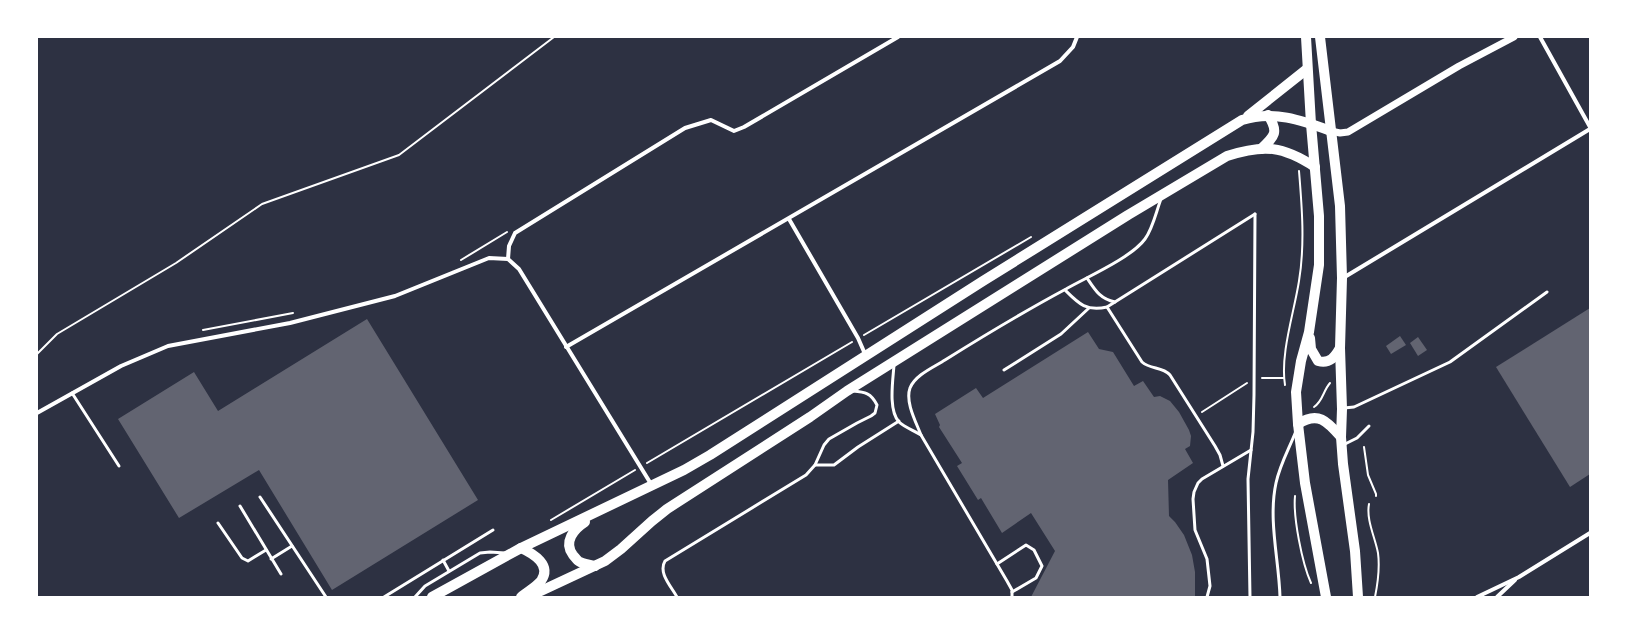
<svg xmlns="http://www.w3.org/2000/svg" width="1627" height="634" font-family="Poppins,sans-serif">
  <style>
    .building { fill: #626471 }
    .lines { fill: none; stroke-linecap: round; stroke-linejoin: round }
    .path { stroke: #fff; stroke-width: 2 }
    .service { stroke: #fff; stroke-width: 3 }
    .minor { stroke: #fff; stroke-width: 4 }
    .tertiary { stroke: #fff; stroke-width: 7 }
    .primary { stroke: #fff; stroke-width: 10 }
  </style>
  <rect width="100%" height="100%" fill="#2d3142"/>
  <g class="building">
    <path d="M1590 308V474L1570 487 1496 367Z"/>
    <path d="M367 319 478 500 332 590 259 470 179 518 118 419 194 372 218 411Z"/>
    <path d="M1088 332 1099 349 1113 352 1134 386 1143 381 1154 397 1160 396 1170 401 1179 412 1189 430 1191 436 1190 446 1185 449 1193 463 1168 480 1169 516 1175 522 1184 535 1192 555 1195 572V597H1031L1055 551 1031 513 1002 533 981 498 978 500 957 466 962 463 939 427 940 425 935 414 976 388 983 398Z"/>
    <path d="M1400 336 1406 345 1391 354 1386 346Z"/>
    <path d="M1418 337 1427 350 1418 356 1410 343Z"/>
  </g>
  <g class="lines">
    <g class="path">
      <path d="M461 260 507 232"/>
      <path d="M203 330 293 313"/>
      <path d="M864 335 1031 237"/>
      <path d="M37 354 57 334 176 263 262 204 399 155 554 37"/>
      <path d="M1262 378H1284"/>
      <path d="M1285 385C1280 354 1294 313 1299 281 1305 245 1302 207 1299 171"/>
      <path d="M1314 407C1323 401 1323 391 1330 383"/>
      <path d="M1202 412 1247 383"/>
      <path d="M1364 447 1368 475 1376 494V496"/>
      <path d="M647 463 852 342"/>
      <path d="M1295 496C1293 517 1302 563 1311 583"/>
      <path d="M1369 504C1366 520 1375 537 1378 553 1380 568 1378 582 1375 597"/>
      <path d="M551 520 635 470"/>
    </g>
    <g class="service">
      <path d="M1087 278C1095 290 1100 299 1115 302"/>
      <path d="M1065 290C1078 303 1086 312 1107 307L1255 214"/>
      <path d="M1107 307 1142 362C1151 370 1162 366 1170 375L1215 446 1220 455 1223 466"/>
      <path d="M894 365C893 380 888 410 899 422 904 427 915 431 921 435L1007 581 1012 590V597"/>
      <path d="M1004 370 1061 334 1089 308"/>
      <path d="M72 393 119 466"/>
      <path d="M1344 408 1354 407 1450 362 1547 292"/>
      <path d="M921 435C916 422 905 402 910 388 915 375 934 367 945 360 985 335 1025 311 1066 289 1087 277 1131 258 1145 239 1153 228 1156 212 1161 199"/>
      <path d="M1343 445 1357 438 1369 426"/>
      <path d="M815 465H834L858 447 899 421"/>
      <path d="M260 497 326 597"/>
      <path d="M240 506 281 574"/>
      <path d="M218 523 242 558 248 561 266 550"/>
      <path d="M271 559 292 546"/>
      <path d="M443 560 449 571"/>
      <path d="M997 564 1026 545 1034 550 1042 566 1036 578 1012 592"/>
      <path d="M384 597 493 530"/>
      <path d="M415 597 425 586 480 553 490 552 505 553"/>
      <path d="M677 597C671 586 658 573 665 561L806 475 815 465 824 445 829 439 857 423 871 416 875 413 877 405C871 393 865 392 853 391"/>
      <path d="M1207 597 1210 586 1207 559 1195 530 1193 499 1194 492 1198 483 1202 479 1251 450"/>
      <path d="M1250 597 1248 479 1253 432 1254 395 1255 214"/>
      <path d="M1280 597C1279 560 1268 520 1276 483 1280 464 1289 449 1296 431"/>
    </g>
    <g class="minor">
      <path d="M1540 37 1590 127"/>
      <path d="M789 219 858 338 865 354"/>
      <path d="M508 259 509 246 515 233 685 128 711 120 734 131 744 127 898 37"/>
      <path d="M1343 278 1590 129"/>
      <path d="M566 347 1060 61 1073 47 1077 37"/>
      <path d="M37 413 121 366 168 346 290 323 395 296 489 258 508 259 519 269 651 484"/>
      <path d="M1477 597 1519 577 1590 533"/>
      <path d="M1497 597 1515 580"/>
    </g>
    <path class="tertiary" d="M1331 131 1340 133 1348 132 1459 66 1514 37"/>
    <g class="primary">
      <path d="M1306 37 1311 124 1319 216V265L1309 332 1301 361 1296 392 1298 424 1305 483 1326 597"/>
      <path d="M1320 37 1340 206 1342 278 1340 348 1342 409 1341 437 1343 464 1355 551 1358 597"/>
      <path d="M1248 116 1307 69"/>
      <path d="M1261 149C1275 136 1279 132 1268 115"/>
      <path d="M1310 338 1311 349 1318 361C1330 364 1335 357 1340 348"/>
      <path d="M1298 424C1318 411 1327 421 1341 437"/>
      <path d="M585 522C574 529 563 542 573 555 575 557 577 561 580 562 584 564 590 565 595 566"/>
      <path d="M432 597 521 548 684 470 710 455 983 281 1242 120C1273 110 1301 120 1331 131"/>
      <path d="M521 597C527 592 536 587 541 581 552 565 534 554 521 548"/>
      <path d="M528 597 605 561 621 549 652 521 667 509 810 417 847 391 1128 215 1227 156C1264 144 1283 146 1315 167"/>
    </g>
  </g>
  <rect width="1627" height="634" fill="none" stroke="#ffffff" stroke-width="76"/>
</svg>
